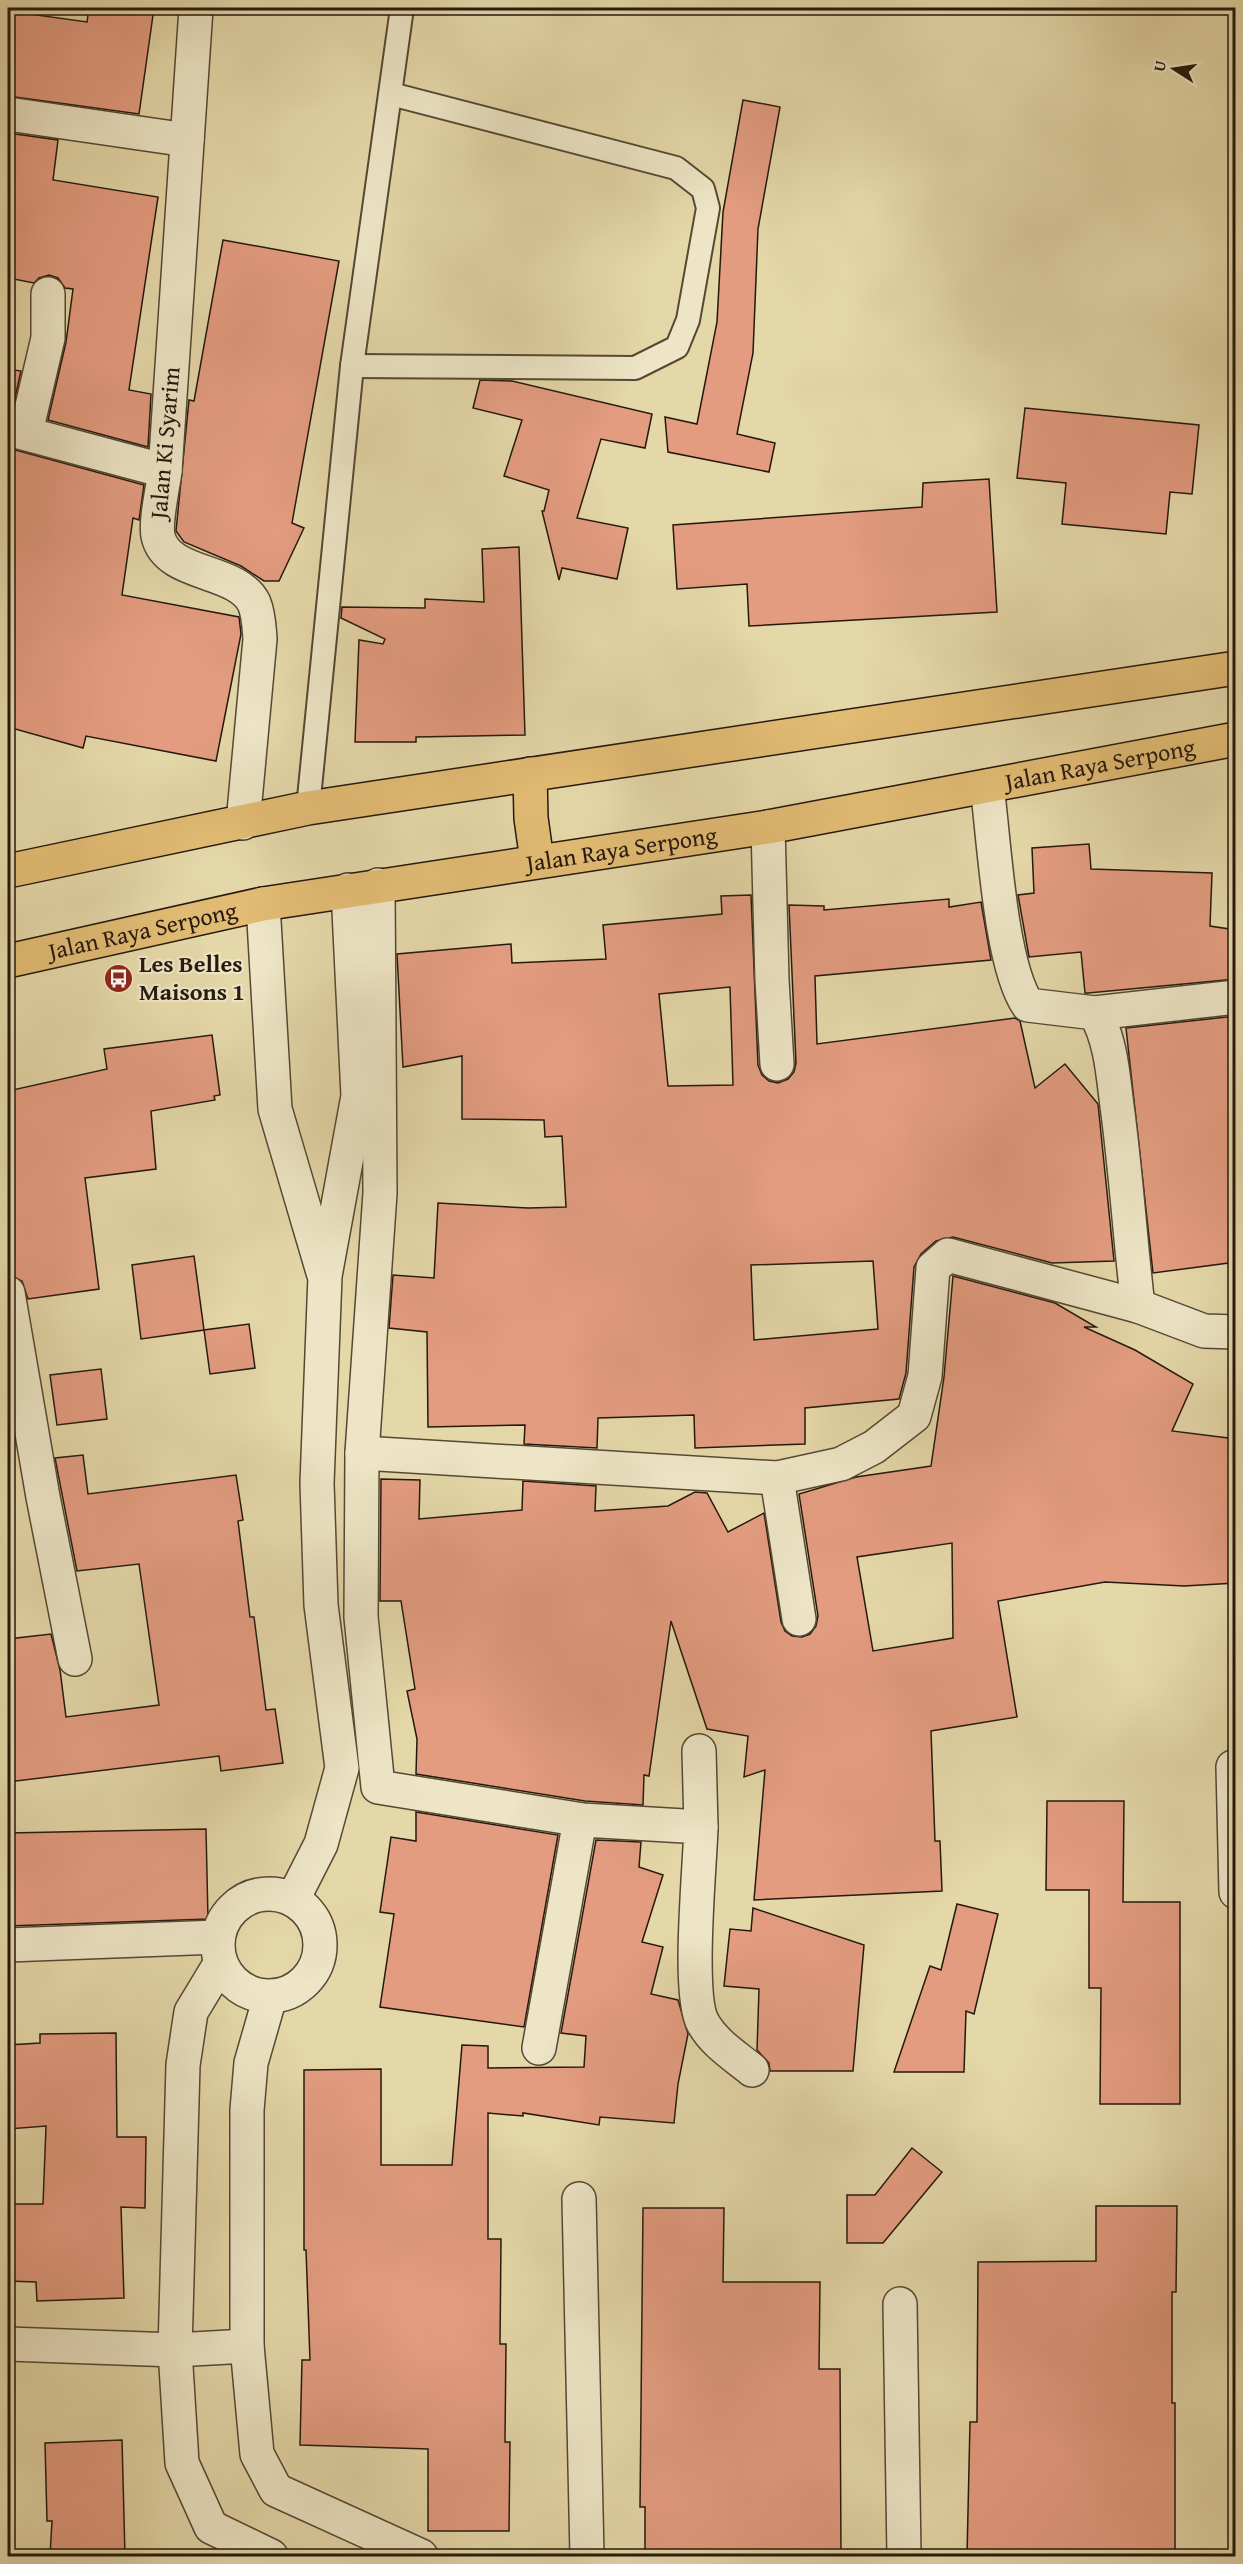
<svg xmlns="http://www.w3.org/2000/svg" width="1243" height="2564" font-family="'Gentium Book Plus',serif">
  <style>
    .building { fill: #e39c80; stroke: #25190e; stroke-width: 1.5; fill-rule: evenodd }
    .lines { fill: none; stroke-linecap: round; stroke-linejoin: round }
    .service-casing { stroke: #554834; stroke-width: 26 }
    .minor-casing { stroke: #554834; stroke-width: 36 }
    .primary-casing { stroke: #25190e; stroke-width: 36 }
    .service { stroke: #ede5c6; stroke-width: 22 }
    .minor { stroke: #ede5c6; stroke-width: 33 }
    .primary { stroke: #e2bc74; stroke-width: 33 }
    .labels { text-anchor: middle; stroke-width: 4.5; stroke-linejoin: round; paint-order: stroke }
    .street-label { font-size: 24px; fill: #25190e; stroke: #ede5c6 }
    .poi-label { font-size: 24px; font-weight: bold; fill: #25190e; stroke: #ede5c6; text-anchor: start }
  </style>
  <rect width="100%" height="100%" fill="#e4d7a8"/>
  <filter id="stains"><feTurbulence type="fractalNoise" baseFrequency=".00333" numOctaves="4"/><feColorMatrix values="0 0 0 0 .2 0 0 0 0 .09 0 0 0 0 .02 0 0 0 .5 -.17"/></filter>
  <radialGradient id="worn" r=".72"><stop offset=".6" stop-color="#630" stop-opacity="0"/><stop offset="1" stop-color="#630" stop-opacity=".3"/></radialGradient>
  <g class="building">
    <path d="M89 8H154L139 114 8 96V11L87 22Z"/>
    <path d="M743 100 780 107 758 229 753 353 737 434 775 443 769 472 668 452 665 417 697 424 717 322 723 212Z"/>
    <path d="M8 133 58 140 53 180 158 197 129 390 151 394 148 447 48 420 66 342 73 289 65 288 58 278 49 275 39 278 34 283 8 278Z"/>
    <path d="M223 240 339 261 292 523 304 528 279 581H264L241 566 184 542 176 531 189 400 194 401Z"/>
    <path d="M8 369 21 371 12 411H8Z"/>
    <path d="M480 380 512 381 652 414 645 448 601 439 577 518 628 528 617 579 562 568 559 580 542 511H544L549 490 504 476 522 420 473 408Z"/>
    <path d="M1025 408 1199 425 1192 494 1170 492 1166 534 1062 524 1066 483 1017 478Z"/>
    <path d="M8 448 144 485 139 520 133 518 122 595 239 617 241 634 216 761 86 736 83 748 8 727Z"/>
    <path d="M989 479 997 612 749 626 747 584 677 589 673 525 922 507 923 483Z"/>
    <path d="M519 547 525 735 416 737V742H355L359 640 383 644 385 639 341 618 342 607 425 608V599L484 602 482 549Z"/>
    <path d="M1089 844 1091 869 1212 873 1210 926 1236 930V979L1088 993H1085L1081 952 1029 957 1018 895 1034 893 1032 848Z"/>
    <path d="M751 895 758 1065 762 1075 769 1081 778 1083 788 1079 794 1072 796 1063 789 905 824 906V910L949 899V907L981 902 991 960 815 976 817 1044 1015 1018 1020 1021 1035 1088 1065 1064 1098 1104 1114 1261 1052 1263 953 1237 936 1241 921 1254 914 1267 906 1373 899 1399 805 1408V1444L695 1448 694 1415 598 1418 597 1448 524 1444 525 1425 428 1427 427 1332 389 1328 393 1275 434 1278 438 1203 528 1208 566 1207 562 1136 545 1137 544 1120 462 1119V1056L403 1067 397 954 511 944 512 963 606 959 603 925 722 914 721 896ZM730 987 733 1085 668 1086 659 994ZM873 1261 878 1329 754 1340 751 1265Z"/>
    <path d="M1236 1016V1262L1153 1273 1126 1028Z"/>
    <path d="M212 1035 220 1095 214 1096 215 1100 151 1111 156 1169 85 1178 99 1289 28 1299 22 1281 8 1275V1091L107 1069 104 1049Z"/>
    <path d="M194 1256 204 1330 141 1339 132 1265Z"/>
    <path d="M953 1276 1055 1303 1096 1327H1084L1135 1350 1193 1384 1172 1431 1236 1439V1583L1184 1586 1105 1582 998 1601 1017 1717 931 1731 935 1841H940L942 1891 754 1900 765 1770 744 1777 748 1736 707 1729 671 1621 649 1776 644 1775 643 1805 585 1801 416 1774 417 1739 407 1691 415 1689 401 1601H380L381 1479 420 1480 419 1519 522 1510 523 1481 596 1486 595 1511 668 1506 695 1492 707 1493 728 1532 764 1513 781 1622 785 1631 792 1636 802 1637 810 1634 816 1626 818 1616 799 1494 856 1477 931 1466 944 1377ZM952 1543 953 1638 873 1651 857 1557Z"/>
    <path d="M249 1324 255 1368 210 1374 204 1330Z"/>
    <path d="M101 1369 107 1419 57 1425 50 1375Z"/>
    <path d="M83 1455 88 1494 236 1475 243 1520 238 1521 250 1617H254L266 1710 275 1709 283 1763 221 1771 219 1756 8 1782V1639L51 1634 60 1670 66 1717 159 1705 139 1564 77 1571 55 1458Z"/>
    <path d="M1047 1801H1124L1123 1902H1180V2104H1100L1101 1988H1089V1890H1046Z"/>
    <path d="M416 1812 558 1835 524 2027 380 2007 394 1914 380 1912 391 1837 416 1841Z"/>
    <path d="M206 1829 208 1919 8 1926V1833Z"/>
    <path d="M596 1840 641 1842 639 1867 663 1875 642 1942 663 1947 651 1994 678 2000 688 2034 678 2084 674 2123 600 2117 599 2125 523 2113V2116L488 2113V2239H501L500 2344H506L505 2442H510L509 2531H428V2449L300 2445 302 2360H310L306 2250H304V2070L381 2069V2165H452L462 2045 488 2046V2068L584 2067 586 2036 561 2033Z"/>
    <path d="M957 1904 998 1914 974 2014 966 2011 964 2072H894L930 1966 941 1970Z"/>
    <path d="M753 1908 864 1945 853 2071H770L769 2063 757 2050 759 1989 724 1986 730 1929 751 1931Z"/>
    <path d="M116 2033 117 2137H146L145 2208 121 2207 124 2298 37 2301 36 2282 8 2281V2204H43L46 2126 8 2129V2045L40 2043V2034Z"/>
    <path d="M912 2148 942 2172 883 2243H847V2195H875Z"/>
    <path d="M1096 2206H1177L1176 2292H1172V2403H1175V2556H967L970 2422H977L978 2262 1096 2261Z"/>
    <path d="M643 2208H724L723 2282H820L819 2369H840L841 2556H645V2507H640Z"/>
    <path d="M122 2440 125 2556H50L52 2521H47L45 2443Z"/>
  </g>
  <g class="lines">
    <defs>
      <g id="service">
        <path d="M352 366 635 368 677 347 688 320 708 208 703 189 676 168 391 94"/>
        <path d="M308 808 352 366 402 8"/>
      </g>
      <g id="minor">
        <path d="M196 8 165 471C163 488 155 520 158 536 167 577 237 568 254 603 259 615 259 627 260 639L243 823"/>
        <path d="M8 114 187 140"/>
        <path d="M8 429 165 471"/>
        <path d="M26 432 48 338V294"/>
        <path d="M987 786C994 838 1000 965 1028 1005L1095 1013C1111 1040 1113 1075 1117 1106 1126 1172 1130 1239 1138 1306"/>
        <path d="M768 827 772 980 777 1064"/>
        <path d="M378 885 380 1193 362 1453 361 1617 378 1787 583 1820 701 1827C700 1866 687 1995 703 2023 714 2043 735 2056 752 2070"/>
        <path d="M263 904 275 1109 323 1272"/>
        <path d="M1095 1013 1236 997"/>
        <path d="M8 1293 43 1497 75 1659"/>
        <path d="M362 1453 777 1478 841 1464 874 1447 914 1416 925 1376 933 1268 948 1255 1138 1306 1204 1331 1236 1332"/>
        <path d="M777 1478 799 1619"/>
        <path d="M699 1751 701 1827"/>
        <path d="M1233 1767 1236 1892"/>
        <circle cx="269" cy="1945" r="51"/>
        <path d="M293 1899 321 1844 342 1768 321 1605 317 1483 325 1276 358 1096 348 890"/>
        <path d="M8 1945 218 1937"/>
        <path d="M220 1964 191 2012 183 2065 175 2350 182 2463 211 2527 271 2556"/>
        <path d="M270 1997 251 2063 247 2110V2346L257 2454 276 2490 421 2556"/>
        <path d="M539 2048 580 1820"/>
        <path d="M579 2199 587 2556"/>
        <path d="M900 2304 904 2556"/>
        <path d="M8 2344 175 2350 247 2346"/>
      </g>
      <g id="primary">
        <path d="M530 774 531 818 537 861"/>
        <path d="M8 871 308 808 1236 668"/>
        <path id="s1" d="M8 961 263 904 768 827 1236 739"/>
      </g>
    </defs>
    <use href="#service" class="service-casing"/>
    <use href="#minor" class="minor-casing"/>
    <use href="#primary" class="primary-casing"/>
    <use href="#service" class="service"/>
    <use href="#minor" class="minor"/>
    <use href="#primary" class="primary"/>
  </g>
  <defs>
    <symbol id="bus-disc" viewBox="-11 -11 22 22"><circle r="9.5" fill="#8f2418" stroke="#ede5c6"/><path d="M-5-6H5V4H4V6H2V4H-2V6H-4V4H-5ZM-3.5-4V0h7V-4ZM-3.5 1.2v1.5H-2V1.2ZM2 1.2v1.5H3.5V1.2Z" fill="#fff"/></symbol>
  </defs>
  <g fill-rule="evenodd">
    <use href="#bus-disc" x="102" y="962" width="33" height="33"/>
  </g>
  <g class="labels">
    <g class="street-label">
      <text transform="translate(165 443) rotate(-85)" y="8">Jalan Ki Syarim</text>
      <text dy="8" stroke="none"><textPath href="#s1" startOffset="1110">Jalan Raya Serpong</textPath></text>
      <text dy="8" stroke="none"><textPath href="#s1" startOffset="624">Jalan Raya Serpong</textPath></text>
      <text dy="8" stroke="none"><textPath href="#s1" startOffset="138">Jalan Raya Serpong</textPath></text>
    </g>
    <g class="poi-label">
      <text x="139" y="972">Les Belles<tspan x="139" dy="28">Maisons 1</tspan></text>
    </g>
  </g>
  <rect width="1243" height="2564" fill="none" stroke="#e4d7a8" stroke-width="30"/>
  <rect x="9" y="9" width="1225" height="2546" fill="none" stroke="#25190e" stroke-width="3"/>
  <rect x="15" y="15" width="1213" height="2534" fill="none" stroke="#25190e" stroke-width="1.5"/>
  <g transform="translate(1174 69) rotate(282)" stroke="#ede5c6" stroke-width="4.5" paint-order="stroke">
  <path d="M0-4.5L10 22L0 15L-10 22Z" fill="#25190e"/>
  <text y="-9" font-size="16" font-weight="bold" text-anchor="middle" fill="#25190e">U</text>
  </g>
  <rect width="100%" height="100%" filter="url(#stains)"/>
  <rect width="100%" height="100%" fill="url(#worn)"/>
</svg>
